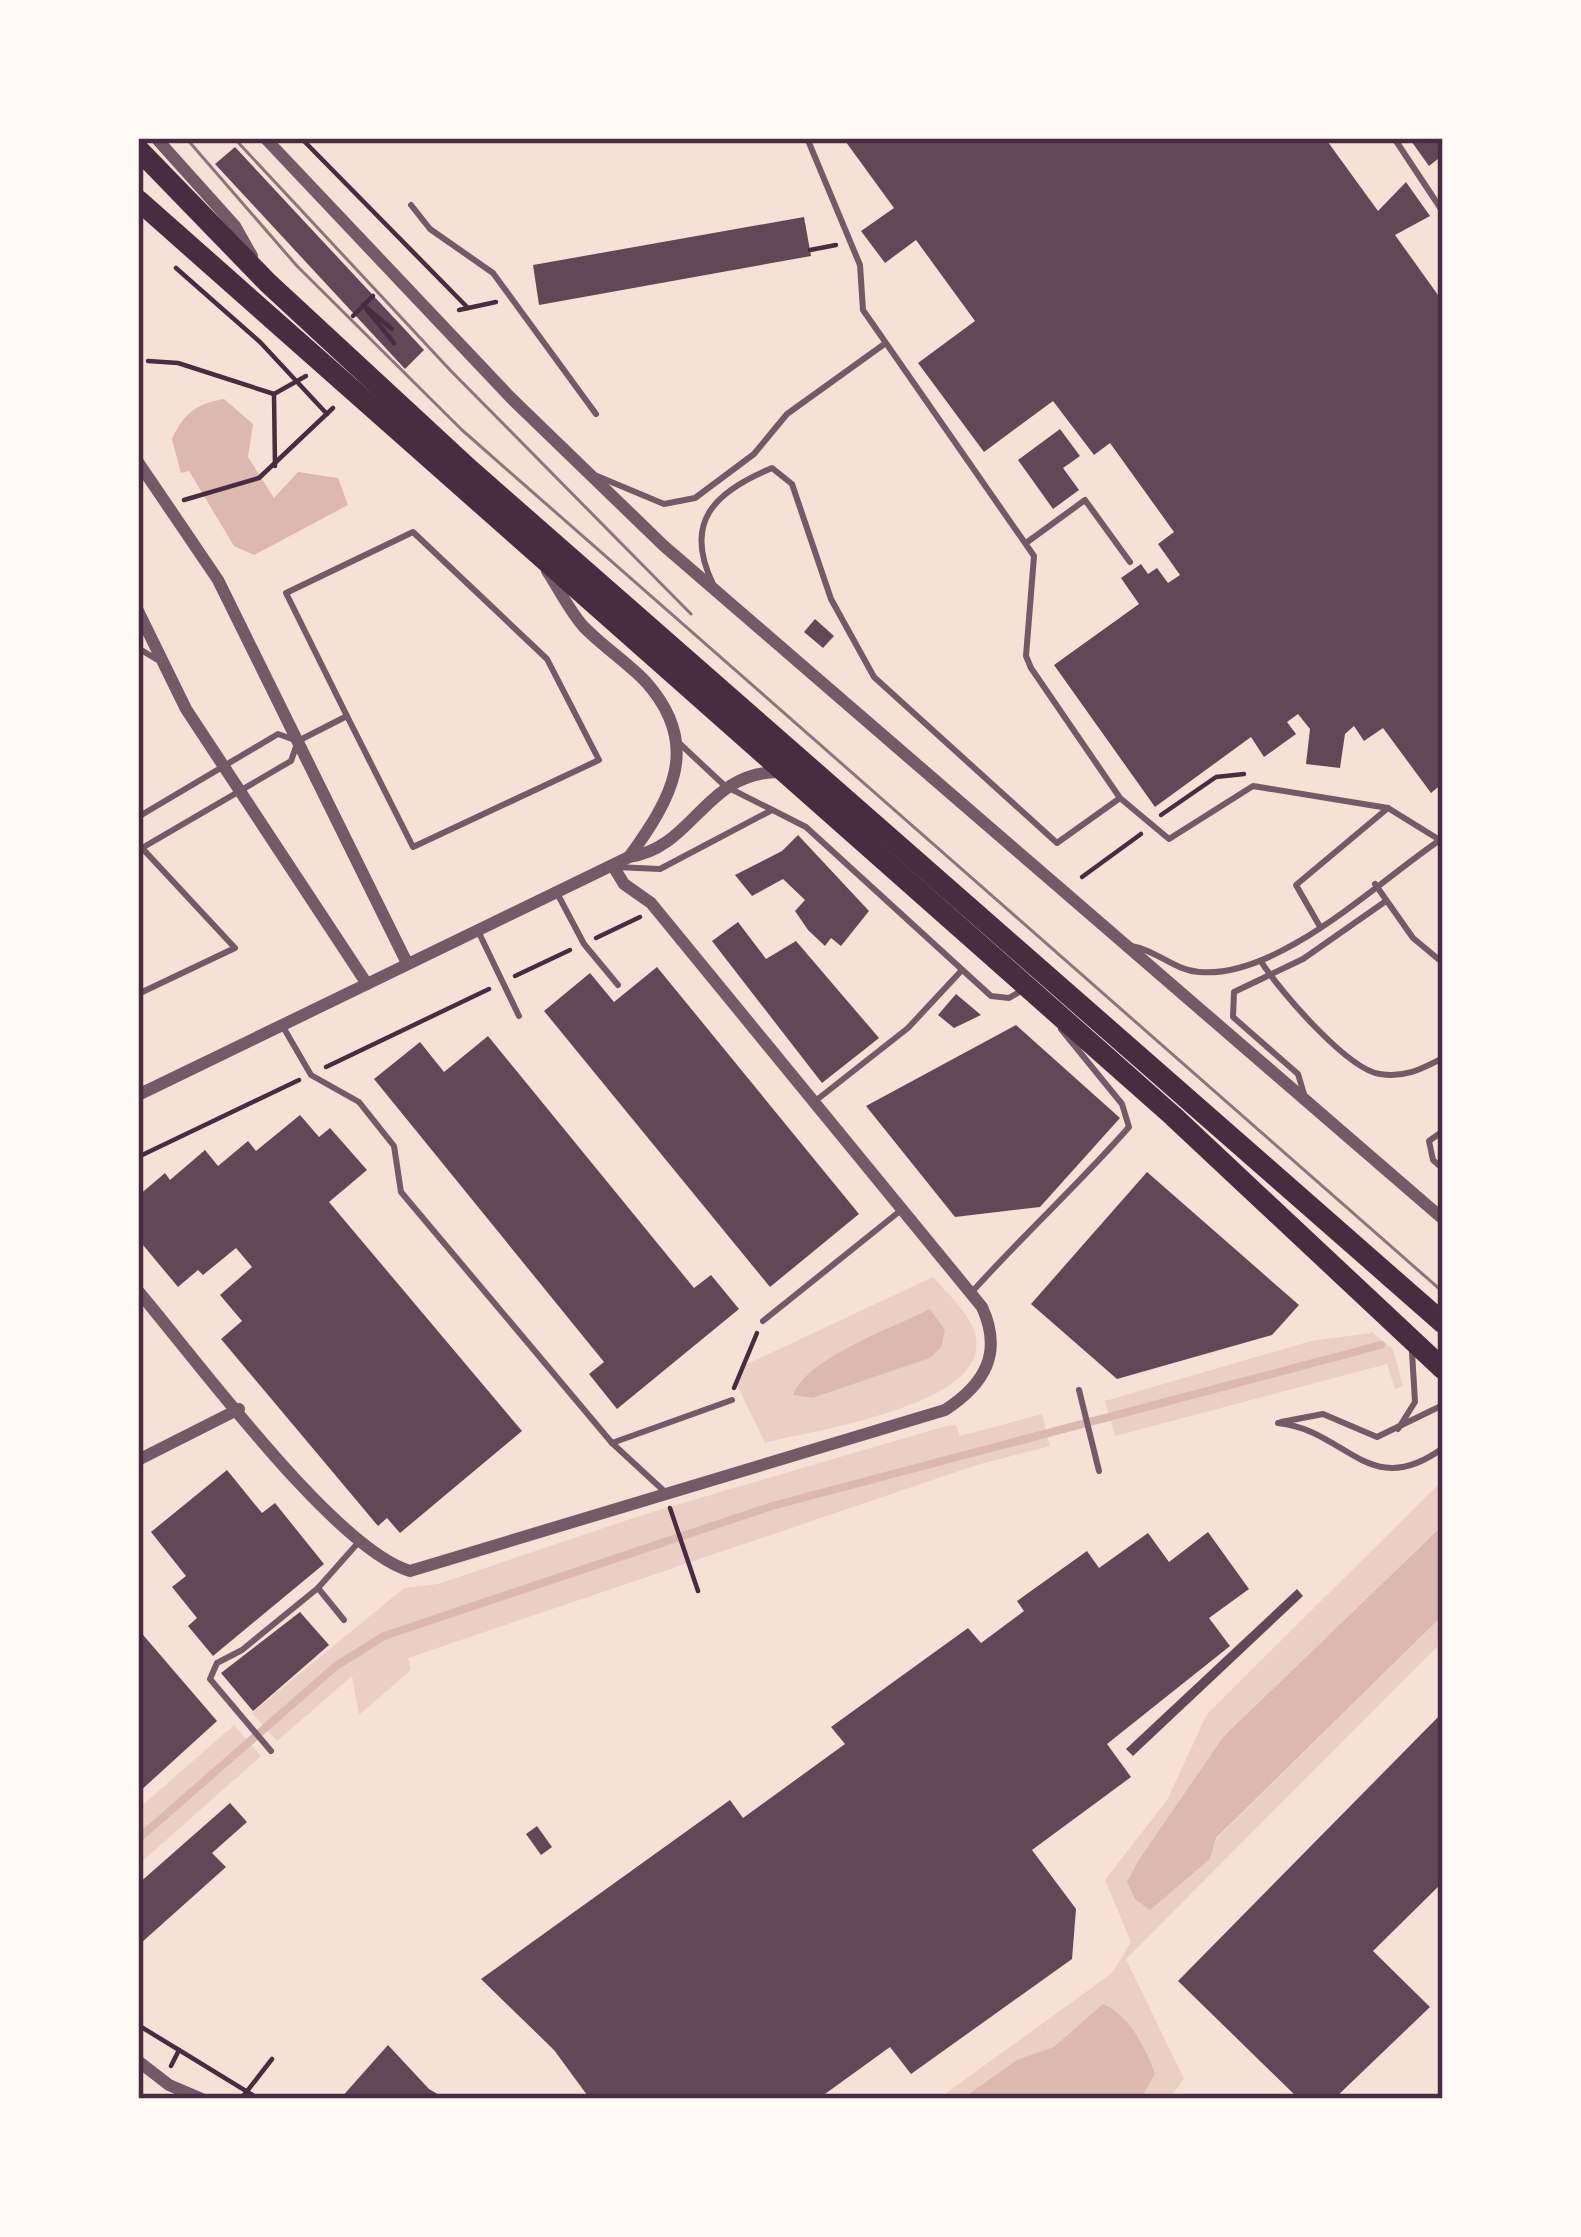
<svg xmlns="http://www.w3.org/2000/svg" width="1581" height="2237" font-family="'Fira Sans Condensed',sans-serif">
  <style>
    .green { fill: #ebcfc5; fill-rule: evenodd }
    .water { fill: #dcb8b0 }
    .lines { fill: none; stroke-linecap: round; stroke-linejoin: round }
    .stream { stroke: #dcb8b0; stroke-width: 8 }
    .building { fill: #644757 }
    .path { stroke: #4a2c40; stroke-width: 4.5 }
    .service { stroke: #755966; stroke-width: 6 }
    .minor { stroke: #755966; stroke-width: 12 }
    .primary { stroke: #4a2c40; stroke-width: 21 }
    .tram { stroke: #8f747c; stroke-width: 3 }
    .neatline { fill: none; stroke: #4a2c40; stroke-width: 4.5 }
  </style>
  <rect width="100%" height="100%" fill="#f7e1d7"/>
  <g class="green">
    <path d="M933 1277C948 1294 972 1315 976 1338 988 1406 814 1430 765 1443L737 1385 747 1364ZM930 1310 944 1330 930 1358 814 1398 825 1361Z"/>
    <path d="M1368 1329 1393 1349 1403 1386 1395 1389 1387 1364 1115 1436 1105 1401 1311 1341 1371 1333Z"/>
    <path d="M1042 1414 1050 1446 977 1465 408 1658 411 1670 359 1715 352 1676 277 1741 252 1713 404 1588 438 1584 642 1515 946 1426 956 1425 960 1436Z"/>
    <path d="M1443 1480V1525L1223 1737 1138 1861 1136 1899 1151 1909 1210 1859 1216 1839 1443 1615V1641L1126 1959 1184 2079 1169 2099H938L1112 1973 1131 1942 1105 1880 1167 1800 1207 1714Z"/>
    <path d="M234 1725 261 1756 138 1865V1809Z"/>
  </g>
  <g class="water">
    <path d="M224 399 253 424 248 457 274 498 298 472 338 478 348 505 254 555 234 546 189 471 181 473 172 439C184 413 196 404 224 399Z"/>
    <path d="M930 1309 945 1330 941 1347 930 1358 813 1398 793 1395C808 1357 893 1328 930 1309Z"/>
    <path d="M1443 1525V1615L1216 1838 1210 1859 1150 1910 1135 1899 1127 1882 1138 1861 1223 1737Z"/>
    <path d="M1103 2004C1129 2014 1146 2049 1155 2074L1143 2095 962 2099 1017 2060 1054 2047Z"/>
  </g>
  <g class="lines">
    <path class="stream" d="M138 1839 336 1666 384 1636 772 1506 1381 1345"/>
  </g>
  <g class="building">
    <path d="M843 138H1325L1378 211 1406 182 1430 216 1395 235 1443 302V783L1431 793 1383 728 1364 741 1354 726 1345 734 1340 768 1306 764 1310 729 1298 714 1287 722 1296 734 1264 757 1251 737 1155 807 1054 665 1139 604 1121 578 1141 564 1148 574 1157 568 1168 583 1180 575 1158 544 1174 532 1110 443 1094 455 1053 401 984 452 918 363 975 321 916 240 885 263 861 231 894 208Z"/>
    <path d="M1409 138H1443V155L1429 166Z"/>
    <path d="M235 147 424 350 405 369 215 164Z"/>
    <path d="M804 217 811 256 539 305 533 265Z"/>
    <path d="M1060 429 1080 456 1063 468 1079 490 1053 509 1018 460Z"/>
    <path d="M815 619 834 636 823 648 804 632Z"/>
    <path d="M798 835 869 911 841 946 831 938 825 946 808 930 795 911 805 900 783 879 752 896 735 875 782 851Z"/>
    <path d="M738 922 766 959 796 941 879 1038 822 1083 712 941Z"/>
    <path d="M657 967 859 1214 770 1287 544 1011 590 973 614 1002Z"/>
    <path d="M956 994 981 1015 954 1028 938 1015Z"/>
    <path d="M1016 1025 1120 1118 1040 1207 955 1217 866 1106Z"/>
    <path d="M488 1036 694 1288 711 1275 739 1309 617 1409 589 1374 604 1362 374 1079 420 1042 444 1072Z"/>
    <path d="M300 1115 319 1137 330 1128 367 1170 329 1202 522 1431 400 1533 387 1518 378 1526 221 1339 242 1321 220 1295 252 1267 236 1248 203 1275 198 1270 178 1287 138 1239V1196L165 1173 170 1180 205 1150 218 1166 248 1141 256 1151Z"/>
    <path d="M1147 1172 1299 1305 1272 1335 1117 1379 1031 1304Z"/>
    <path d="M227 1470 262 1513 275 1503 324 1564 213 1656 188 1626 197 1618 172 1587 186 1576 151 1532Z"/>
    <path d="M1208 1532 1249 1589 1209 1618 1230 1646 1107 1744 1131 1777 1032 1850 1076 1909 1072 1959 911 2074 890 2047 818 2099H590L554 2050 481 1979 730 1800 743 1818 845 1744 831 1727 968 1628 981 1643 1024 1611 1017 1601 1087 1551 1099 1568 1148 1533 1169 1562Z"/>
    <path d="M1297 1589 1303 1596 1133 1756 1126 1749Z"/>
    <path d="M300 1612 329 1645 253 1711 221 1673Z"/>
    <path d="M138 1629 217 1721 138 1793Z"/>
    <path d="M1443 1712V1882L1373 1951 1430 2007 1334 2099H1299L1178 1981Z"/>
    <path d="M230 1803 247 1822 212 1853 226 1867 141 1943 138 1884Z"/>
    <path d="M537 1826 552 1847 541 1855 526 1834Z"/>
    <path d="M388 2045 429 2089 446 2099H340Z"/>
  </g>
  <g class="lines">
    <g class="path">
      <path d="M301 138 468 308"/>
      <path d="M810 250 836 245"/>
      <path d="M176 268 260 342 327 414"/>
      <path d="M459 310 496 302"/>
      <path d="M353 316 373 296"/>
      <path d="M392 329 363 305 394 343"/>
      <path d="M148 361 178 363 274 394"/>
      <path d="M275 466 274 394 306 376"/>
      <path d="M184 500 259 478 333 408"/>
      <path d="M1161 815 1216 777 1244 774"/>
      <path d="M1082 877 1141 834"/>
      <path d="M596 938 640 917"/>
      <path d="M515 976 570 950"/>
      <path d="M326 1067 489 989"/>
      <path d="M138 1157 299 1080"/>
      <path d="M734 1388 757 1333"/>
      <path d="M670 1508 698 1591"/>
      <path d="M138 2025 179 2050"/>
      <path d="M171 2066 179 2050 259 2099"/>
      <path d="M241 2099 272 2059"/>
    </g>
    <g class="service">
      <path d="M807 138 860 265 863 310 1034 556 1026 656 1031 668 1120 798 1169 839 1253 786 1388 808 1443 842"/>
      <path d="M1394 138 1443 212"/>
      <path d="M411 205 430 229 493 273 596 414"/>
      <path d="M597 476 664 504 695 498 754 454 787 414 883 345"/>
      <path d="M1026 543 1085 500 1130 562"/>
      <path d="M713 584C683 522 714 492 772 468L792 484 831 599 874 677 1057 843 1120 798"/>
      <path d="M138 648 156 659"/>
      <path d="M678 742 725 786 806 827 991 996 1009 998 1021 991"/>
      <path d="M138 817 278 734 295 740"/>
      <path d="M616 867 660 869 772 810"/>
      <path d="M1375 884 1413 938 1443 963"/>
      <path d="M557 893 584 944 618 985"/>
      <path d="M1319 925 1296 885 1388 808"/>
      <path d="M479 933 519 1016"/>
      <path d="M1131 946C1157 950 1173 970 1199 972 1278 979 1375 884 1440 840"/>
      <path d="M1262 963C1280 991 1348 1070 1380 1074 1405 1078 1422 1069 1443 1058"/>
      <path d="M138 994 235 948 142 848 291 761 298 741 347 716 286 593 413 532 547 659 599 760 413 847 347 716"/>
      <path d="M282 1025 311 1075 359 1102 394 1146 401 1192 612 1443 664 1491"/>
      <path d="M1304 1094 1298 1074 1233 1017 1234 992 1303 959 1386 901"/>
      <path d="M814 1102 908 1028 962 970"/>
      <path d="M1443 1131 1429 1141 1433 1160 1443 1169"/>
      <path d="M972 1292C1023 1235 1079 1184 1129 1127L1122 1104 1061 1029"/>
      <path d="M763 1321 900 1211"/>
      <path d="M1079 1390 1099 1471"/>
      <path d="M1281 1422 1323 1414 1377 1437 1443 1405"/>
      <path d="M1278 1423C1347 1430 1369 1502 1443 1448"/>
      <path d="M1398 1429 1415 1402 1412 1352"/>
      <path d="M612 1443 732 1400"/>
      <path d="M344 1620 318 1588 357 1544"/>
      <path d="M271 1751 210 1679 217 1663 242 1650 318 1588"/>
    </g>
    <g class="minor">
      <path d="M156 138 235 226 252 256"/>
      <path d="M265 138 510 397 664 546 1443 1219"/>
      <path d="M138 462 218 580 407 963"/>
      <path d="M547 571C559 589 569 610 583 626 602 646 627 662 646 682 703 746 671 799 629 857"/>
      <path d="M138 611 186 709 367 984"/>
      <path d="M138 1095 629 857C694 848 705 771 780 772"/>
      <path d="M138 1291C196 1359 335 1549 410 1571L945 1410C985 1384 1003 1353 982 1307L651 903 624 884 613 866"/>
      <path d="M138 1460 239 1409"/>
      <path d="M138 2061 169 2085 202 2099"/>
    </g>
    <g class="primary">
      <path d="M138 149 268 283 469 469 1443 1323"/>
      <path d="M138 200 1173 1116 1443 1369"/>
    </g>
    <g class="tram">
      <path d="M186 138 297 266 462 430 1443 1292"/>
      <path d="M234 138 451 371 691 614"/>
    </g>
  </g>
  <rect width="1581" height="2237" fill="none" stroke="#fffaf5" stroke-width="282"/>
  <rect x="141" y="141" width="1299" height="1955" class="neatline"/>
</svg>
